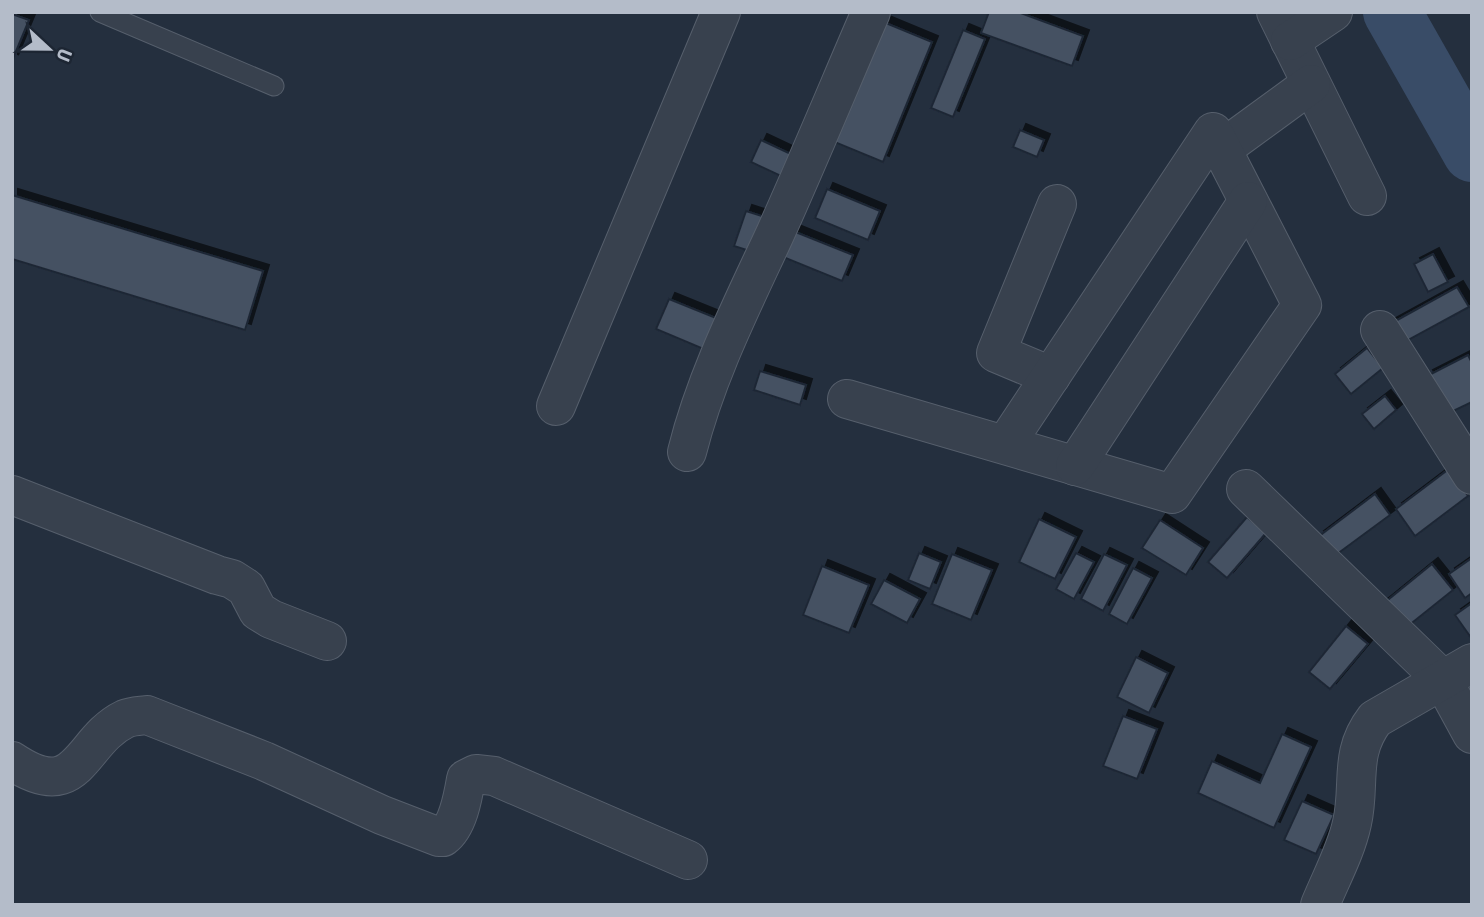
<svg xmlns="http://www.w3.org/2000/svg" width="1484" height="917" font-family="'Asap Condensed',sans-serif">
  <style>
    .lines { fill: none; stroke-linecap: round; stroke-linejoin: round }
    .river { stroke: #394c67; stroke-width: 58 }
    .building { fill: #455162; stroke: #1f2835; stroke-width: 2; filter: url(#shadow) }
    .service-casing { stroke: #565f6c; stroke-width: 21 }
    .minor-casing { stroke: #565f6c; stroke-width: 40 }
    .service { stroke: #38414e; stroke-width: 19 }
    .minor { stroke: #38414e; stroke-width: 38 }
  </style>
  <defs>
    <filter id="shadow"><feDropShadow dx="6" dy="-6" stdDeviation="0" flood-color="#0009"/></filter>
  </defs>
  <rect width="100%" height="100%" fill="#242f3e"/>
  <g class="lines">
    <path class="river" d="M1392 12 1472 153"/>
  </g>
  <g class="building">
    <path d="M989 12H1018L1083 36 1072 66 981 33Z"/>
    <path d="M12 14 29 20 12 61Z"/>
    <path d="M881 21 932 42 883 162 832 141Z"/>
    <path d="M963 30 985 39 953 117 931 108Z"/>
    <path d="M1020 130 1044 140 1037 157 1013 147Z"/>
    <path d="M761 140 793 155 783 177 751 162Z"/>
    <path d="M827 189 880 211 868 240 815 218Z"/>
    <path d="M12 195 263 271 245 330 12 259Z"/>
    <path d="M746 211 768 218 756 253 734 246Z"/>
    <path d="M793 231 853 255 842 281 783 257Z"/>
    <path d="M1433 254 1448 282 1428 292 1414 264Z"/>
    <path d="M1457 287 1469 307 1401 344 1390 324Z"/>
    <path d="M669 299 726 322 713 353 656 329Z"/>
    <path d="M1367 348 1383 368 1351 394 1335 374Z"/>
    <path d="M1468 355 1472 363V402L1447 414 1427 376Z"/>
    <path d="M760 371 806 385 800 405 754 390Z"/>
    <path d="M1385 396 1396 410 1374 429 1362 414Z"/>
    <path d="M1449 469 1468 496 1415 536 1396 509Z"/>
    <path d="M1375 494 1390 515 1333 557 1318 537Z"/>
    <path d="M1247 517 1266 533 1227 578 1208 562Z"/>
    <path d="M1039 519 1076 537 1055 579 1019 562Z"/>
    <path d="M1160 520 1203 548 1186 575 1142 548Z"/>
    <path d="M919 553 941 562 930 589 908 580Z"/>
    <path d="M1076 553 1094 562 1074 599 1056 589Z"/>
    <path d="M952 554 992 570 971 620 932 604Z"/>
    <path d="M1104 554 1127 565 1103 611 1081 599Z"/>
    <path d="M1472 558V593L1465 598 1449 574Z"/>
    <path d="M1432 564 1453 590 1398 634 1378 608Z"/>
    <path d="M822 566 869 585 849 633 803 615Z"/>
    <path d="M1133 568 1152 578 1127 624 1109 614Z"/>
    <path d="M884 580 920 599 907 623 871 604Z"/>
    <path d="M1472 603V639L1455 615Z"/>
    <path d="M1346 626 1368 644 1330 689 1309 672Z"/>
    <path d="M1136 657 1168 673 1149 713 1117 697Z"/>
    <path d="M1123 716 1157 729 1137 779 1103 766Z"/>
    <path d="M1282 734 1311 747 1274 828 1198 793 1212 761 1260 783Z"/>
    <path d="M1302 801 1334 815 1316 854 1284 840Z"/>
  </g>
  <g class="lines">
    <defs>
      <path id="service" d="M100 12 274 86"/>
      <g id="minor">
        <path d="M1276 12 1367 196"/>
        <path d="M1290 41 1333 12"/>
        <path d="M1222 149 1311 84"/>
        <path d="M1380 330 1472 475"/>
        <path d="M1051 376 996 353 1057 204"/>
        <path d="M847 399 1172 494 1302 305 1213 132 1005 445"/>
        <path d="M556 406 721 12"/>
        <path d="M687 452C706 376 742 305 775 234 808 161 839 86 871 12"/>
        <path d="M1075 466 1248 201"/>
        <path d="M1246 489 1442 679 1472 734"/>
        <path d="M12 495 217 575 232 579 246 588 258 611 271 619 327 641"/>
        <path d="M12 761C80 806 79 741 125 719 132 716 140 716 147 715L264 761 382 815 439 837H443C458 826 463 797 466 779L476 774 494 776 688 860"/>
        <path d="M1320 905C1331 878 1346 851 1352 823 1361 784 1348 754 1375 719L1472 663"/>
      </g>
    </defs>
    <use href="#service" class="service-casing"/>
    <use href="#minor" class="minor-casing"/>
    <use href="#service" class="service"/>
    <use href="#minor" class="minor"/>
  </g>
  <rect width="1484" height="917" fill="none" stroke="#b4bcc9" stroke-width="28"/>
  <g transform="translate(49 49) rotate(112)" stroke="#1d2633" stroke-width="5" paint-order="stroke">
  <path d="M0-5L12 26L0 18L-12 26Z" fill="#b4bcc9"/>
  <text y="-10" font-size="19" font-weight="bold" text-anchor="middle" fill="#b4bcc9">U</text>
  </g>
</svg>
